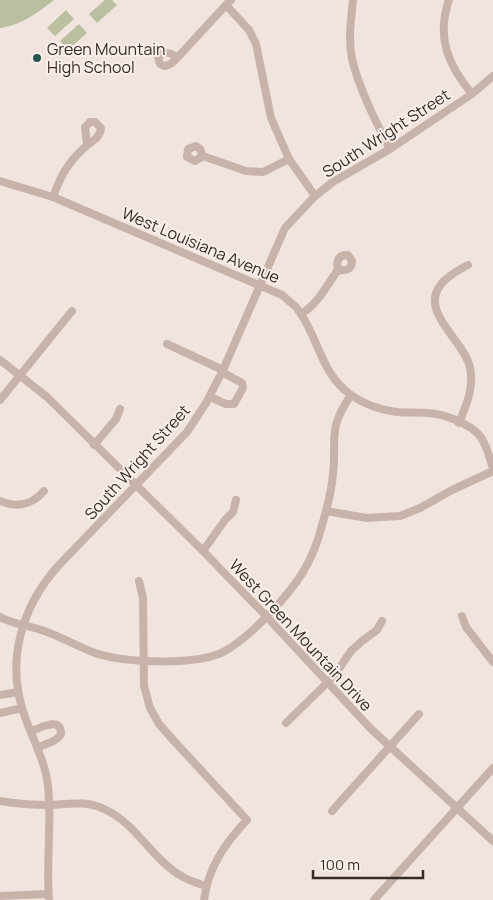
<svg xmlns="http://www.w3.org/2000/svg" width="493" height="900" font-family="Manrope,sans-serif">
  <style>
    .green { fill: #b9bf9f }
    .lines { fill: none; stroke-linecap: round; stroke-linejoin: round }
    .minor { stroke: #c8b3aa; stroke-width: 8 }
    .poi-dot { fill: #22554f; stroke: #f8efea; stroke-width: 2 }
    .labels { text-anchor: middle; stroke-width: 4; stroke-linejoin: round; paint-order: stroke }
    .poi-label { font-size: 16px; fill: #362b29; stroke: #f8efea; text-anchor: start }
    .street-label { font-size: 16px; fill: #362b29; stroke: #f8efea }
  </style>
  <rect width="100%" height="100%" fill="#f1e4de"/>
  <g class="green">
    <path d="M0 0H54C37 13 22 25 0 28Z"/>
    <path d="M105 0H112L117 5 97 23 89 14Z"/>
    <path d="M66 10 74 19 55 36 47 28Z"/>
    <path d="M79 24 87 33 68 50 60 41Z"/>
  </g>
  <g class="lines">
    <g class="minor">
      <path d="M353 0C351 19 348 40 352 59 360 91 375 120 390 149"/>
      <path d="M449 0C436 37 448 65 472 94"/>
      <path d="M226 5 249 30 256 44 271 118 289 159 315 196"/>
      <path d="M178 57C170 53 164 50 158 57L160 64 164 66C171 65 173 62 178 57L226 5 231 0"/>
      <path d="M203 156 195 161 187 157 188 149 196 146 200 149 203 156 246 171 263 172 289 159"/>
      <path d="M0 181 53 197 282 295 296 307 301 314C319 341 322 375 351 395 364 404 381 410 397 412 407 413 418 412 428 413 444 414 469 423 480 436 487 445 489 457 493 468"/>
      <path d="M53 197C61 175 67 164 84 148 91 141 100 139 101 128L95 122H90L85 127 87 144"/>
      <path d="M301 314C319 303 326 286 338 270 336 262 338 254 348 255L352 261C352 270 346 271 338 270"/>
      <path d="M167 344 223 370"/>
      <path d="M0 360 47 397 203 551 267 617 371 729 493 841"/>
      <path d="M210 397 226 404H234L243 388 242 383 222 372"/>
      <path d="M0 400 72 311"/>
      <path d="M459 423C467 404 474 387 470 367 463 338 414 309 445 280 452 274 460 269 468 265"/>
      <path d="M94 445 116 419 120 409"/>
      <path d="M0 501C16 508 32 505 44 491"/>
      <path d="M326 511 367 518 400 516 420 508 452 490 493 471"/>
      <path d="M203 551 225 520 233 512 236 500"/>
      <path d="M139 581 143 598 144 686 150 708 159 724 174 741 247 820C225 843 208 868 204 900"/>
      <path d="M462 616 466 627 493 662"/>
      <path d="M0 617C15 625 32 626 47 632 63 638 79 647 95 653 125 663 198 666 225 651 243 641 260 624 274 609 297 584 312 563 321 529 326 511 332 492 333 474 337 437 327 430 351 395"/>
      <path d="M0 695 18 692"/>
      <path d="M0 713 22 708"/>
      <path d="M286 723 334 676 351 651 362 641 377 630 382 621"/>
      <path d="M31 731C41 728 61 716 61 734 56 742 46 744 38 747"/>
      <path d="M0 801C17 804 33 805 50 805 70 804 87 800 106 810 136 824 151 857 178 874 187 880 196 883 206 886"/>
      <path d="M332 811 419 714"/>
      <path d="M0 896 48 894"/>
      <path d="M49 900C46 862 52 823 48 785 45 761 33 740 25 717 5 662 21 607 59 565L187 432 206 403 223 370 285 228 315 196 333 182 390 149 472 94 493 76"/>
      <path d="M374 900 493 768"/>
    </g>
  </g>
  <circle class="poi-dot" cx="37" cy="58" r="5"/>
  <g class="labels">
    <g class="poi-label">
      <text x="47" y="55">Green Mountain<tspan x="47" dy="18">High School</tspan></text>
    </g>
    <g class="street-label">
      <text transform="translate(386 133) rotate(-33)" y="6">South Wright Street</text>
      <text transform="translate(201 245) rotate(23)" y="6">West Louisiana Avenue</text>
      <text transform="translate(137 462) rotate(-48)" y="6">South Wright Street</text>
      <text transform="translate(301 635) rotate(47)" y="6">West Green Mountain Drive</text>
    </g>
  </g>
  <path d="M313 870v8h110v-8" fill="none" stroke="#362b29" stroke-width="2.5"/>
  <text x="320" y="870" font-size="15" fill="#362b29" stroke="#f8efea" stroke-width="4" paint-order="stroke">100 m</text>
</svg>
